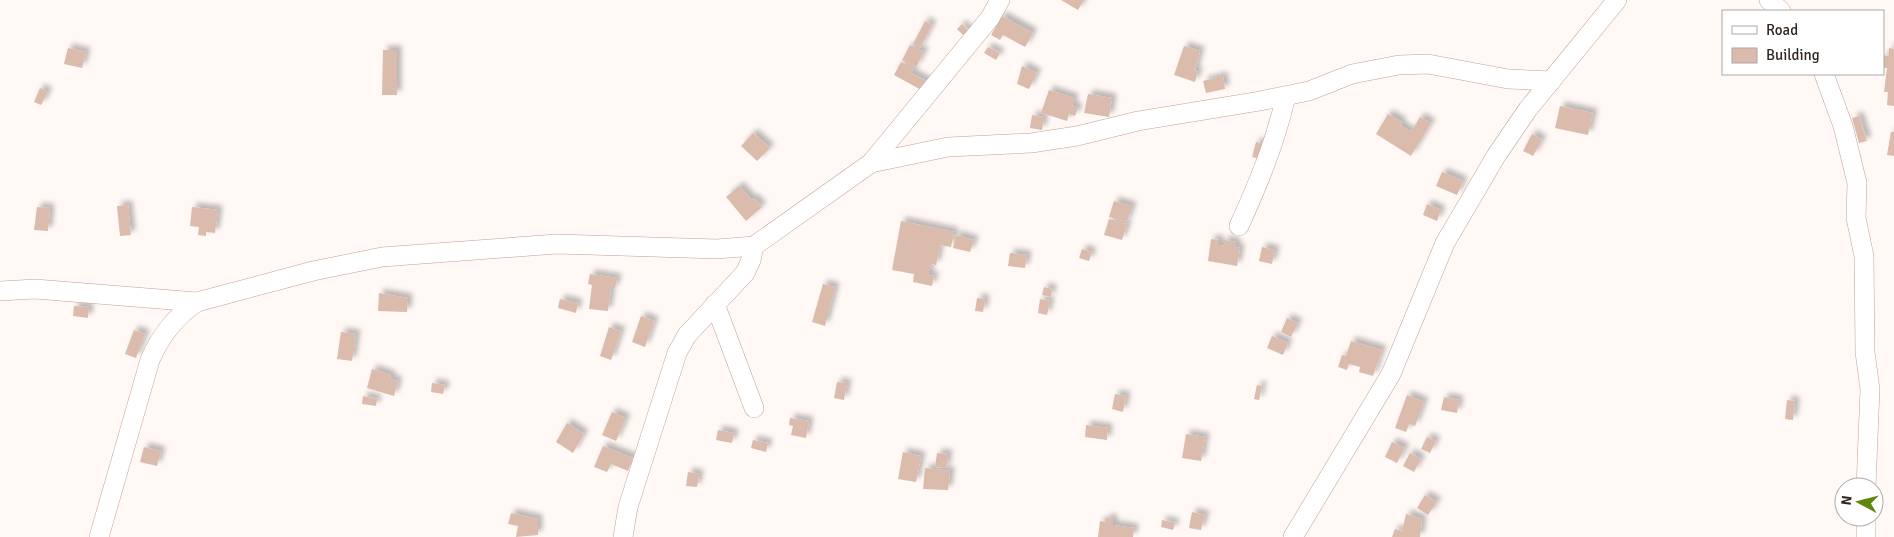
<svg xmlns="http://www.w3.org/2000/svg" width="1894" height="537" font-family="Signika,sans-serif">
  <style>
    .building { fill: #dbbbab; filter: url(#shadow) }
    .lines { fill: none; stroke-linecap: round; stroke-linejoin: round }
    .minor-casing { stroke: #c0a292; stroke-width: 20 }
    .minor { stroke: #fff; stroke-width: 19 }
  </style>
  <defs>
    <filter id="shadow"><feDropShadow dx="4.5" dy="-4.5" stdDeviation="2.5" flood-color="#0004"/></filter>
  </defs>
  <rect width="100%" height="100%" fill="#fff8f5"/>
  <g class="building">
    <path d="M1061 0H1084L1078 10Z"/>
    <path d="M1002 16 1033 33 1025 47 1003 35 1000 40 991 35Z"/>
    <path d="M925 21 932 25 920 48 913 44Z"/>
    <path d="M962 24 970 33 965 37 957 29Z"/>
    <path d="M910 45 924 52 916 67 902 60Z"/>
    <path d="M1184 46 1200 51 1195 71 1198 72 1195 82 1174 75Z"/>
    <path d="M988 47 1000 53 996 60 984 53Z"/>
    <path d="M68 48 86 52 82 68 64 64Z"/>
    <path d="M1889 48 1894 49V106L1887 105 1888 92H1884L1887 68H1883V55L1889 56Z"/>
    <path d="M383 50H397V95H382Z"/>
    <path d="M901 62 914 68 911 73 928 82 923 91 894 75Z"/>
    <path d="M1022 66 1037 73 1029 89 1017 84Z"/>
    <path d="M1223 76 1225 89 1206 93 1203 81Z"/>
    <path d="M40 88 48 92 41 105 34 102Z"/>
    <path d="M1049 90 1074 98 1072 106 1078 108 1075 116 1069 114 1067 121 1041 113Z"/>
    <path d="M1088 94 1112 98 1109 117 1084 113Z"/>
    <path d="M1560 106 1593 113 1588 135 1555 128Z"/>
    <path d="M1388 114 1402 122 1400 125 1411 132 1420 117 1431 123 1411 156 1376 134Z"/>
    <path d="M1032 115 1044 117 1042 130 1030 128Z"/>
    <path d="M1859 116 1867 141 1859 143 1852 118Z"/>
    <path d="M1891 132H1894V156L1887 155Z"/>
    <path d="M753 133 770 148 757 161 741 146Z"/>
    <path d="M1532 134 1542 140 1533 156 1523 151Z"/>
    <path d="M1256 142 1268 145 1264 160 1252 157Z"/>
    <path d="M1442 172 1463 181 1457 195 1436 186Z"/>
    <path d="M739 186 752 200 754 198 762 207 746 221 726 197Z"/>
    <path d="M1114 201 1132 206 1127 222 1109 217Z"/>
    <path d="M1427 204 1441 210 1437 221 1423 215Z"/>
    <path d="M128 205 131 235 120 236 117 206Z"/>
    <path d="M37 207 50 208 48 231 34 230Z"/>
    <path d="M192 207 218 210 215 233 206 232V236L198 235 199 227 190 226Z"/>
    <path d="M1109 219 1127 224 1122 240 1104 235Z"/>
    <path d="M901 221 954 232 951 247 940 245 936 265 931 264 928 275 934 276 932 286 913 282 914 274 892 270Z"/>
    <path d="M956 235 974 240 970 252 953 248Z"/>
    <path d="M1211 239 1219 240V245L1224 246V240L1236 242 1235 247 1240 248 1237 266 1208 261Z"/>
    <path d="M1262 247 1275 250 1272 264 1259 261Z"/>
    <path d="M1082 249 1092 252 1089 261 1079 258Z"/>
    <path d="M1010 253 1027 255 1025 268 1008 266Z"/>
    <path d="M590 274 617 278 615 288H611L608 311 589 309 592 285 588 284Z"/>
    <path d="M823 284 835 287 825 326 812 322Z"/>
    <path d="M1044 287 1052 289 1051 297 1042 295Z"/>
    <path d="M379 293 408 298 407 312 378 311Z"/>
    <path d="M977 298 985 299 983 312 975 311Z"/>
    <path d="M560 299 578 303 576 313 558 308Z"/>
    <path d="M1040 299 1050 301 1047 315 1038 313Z"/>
    <path d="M74 306 89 307 88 318 73 316Z"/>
    <path d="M641 316 654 321 645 347 632 342Z"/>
    <path d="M1287 318 1298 323 1291 337 1281 332Z"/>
    <path d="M609 327 621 331 611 360 600 356Z"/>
    <path d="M134 330 145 334 136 358 125 354Z"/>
    <path d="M341 332 356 334 352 361 337 359Z"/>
    <path d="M1272 336 1288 343 1283 355 1267 348Z"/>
    <path d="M1351 341 1382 350 1373 376 1359 372 1360 367 1349 364 1347 370 1338 367 1342 355 1346 356Z"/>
    <path d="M372 369 391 375 390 379 398 381 394 396 367 388Z"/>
    <path d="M837 382 847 383 844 400 834 398Z"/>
    <path d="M432 383 445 385 443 394 431 392Z"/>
    <path d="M1257 385 1262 386 1259 400 1254 399Z"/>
    <path d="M1115 394 1126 396 1123 412 1112 409Z"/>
    <path d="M1407 395 1424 402 1415 426 1409 424 1406 432 1395 428Z"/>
    <path d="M363 396 377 399 376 406 362 404Z"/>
    <path d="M1444 397 1459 400 1457 413 1441 410Z"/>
    <path d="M1787 400 1795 401 1793 420 1785 419Z"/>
    <path d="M612 412 626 418 616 441 602 435Z"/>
    <path d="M790 418 809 421 806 438 791 435 793 426 789 425Z"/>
    <path d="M567 423 584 434 573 453 556 442Z"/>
    <path d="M1086 425 1108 428 1107 440 1085 437Z"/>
    <path d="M718 430 734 433 732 443 716 440Z"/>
    <path d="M1186 434 1205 437 1201 461 1182 458Z"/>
    <path d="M1427 437 1436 441 1430 453 1421 449Z"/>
    <path d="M753 440 768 443 766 452 751 448Z"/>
    <path d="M1392 442 1405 448 1397 463 1385 457Z"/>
    <path d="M603 446 633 458 628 471 611 464 607 472 594 467Z"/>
    <path d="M144 447 161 451 157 466 140 462Z"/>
    <path d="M903 452 921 456 916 482 898 479Z"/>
    <path d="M937 453 948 454 946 468 935 467Z"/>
    <path d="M1410 453 1421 459 1414 472 1403 466Z"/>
    <path d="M925 468 950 471 948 490 923 489Z"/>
    <path d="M688 472 699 474 697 487 686 486Z"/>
    <path d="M1425 495 1437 502 1428 515 1417 508Z"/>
    <path d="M1192 512 1205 515 1201 530 1189 528Z"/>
    <path d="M511 513 538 519V535L516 537 518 526 508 524Z"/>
    <path d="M1406 514 1422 519 1420 537H1392L1395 529 1402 531Z"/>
    <path d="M1106 518 1113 519V525L1134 528 1133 537H1098L1100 521 1106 522Z"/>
    <path d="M1162 520 1175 523 1173 530 1161 527Z"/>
  </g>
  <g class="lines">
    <defs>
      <g id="minor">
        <path d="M1769 0 1781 11"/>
        <path d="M1824 74 1843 126 1857 183 1856 218 1864 256 1865 352 1870 389 1866 487"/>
        <path d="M871 163 948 147 1031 143 1077 136 1138 121 1260 101 1309 91 1352 74 1399 65 1428 64 1508 79 1551 81"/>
        <path d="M1239 226C1259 182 1275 143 1286 96"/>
        <path d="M0 291 35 289 197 302"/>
        <path d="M715 304 754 408"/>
        <path d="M1866 517V537"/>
        <path d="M99 537 150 360C160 337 176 316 197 302L313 271 382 257 557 244 717 249 754 246 871 163 990 18 1000 0"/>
        <path d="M623 537 628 507 677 353 687 335 745 273 751 260 754 246"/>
        <path d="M1293 537 1391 374 1445 243 1496 156 1528 109 1617 0"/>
      </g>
    </defs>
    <use href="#minor" class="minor-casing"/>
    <use href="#minor" class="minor"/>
  </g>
  <rect x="1722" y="10" width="162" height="65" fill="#ffffff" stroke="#ada8a5"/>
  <rect x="1732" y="26" width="25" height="8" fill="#ffffff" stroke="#ada8a5"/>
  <text x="1766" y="35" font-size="15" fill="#31261f">Road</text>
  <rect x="1732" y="48" width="25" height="15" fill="#dbbbab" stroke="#ada8a5"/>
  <text x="1766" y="60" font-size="15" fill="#31261f">Building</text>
  <g transform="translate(1859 502) rotate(277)"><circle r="24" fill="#ffffff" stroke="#ada8a5"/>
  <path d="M0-4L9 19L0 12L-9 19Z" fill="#5f860d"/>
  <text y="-8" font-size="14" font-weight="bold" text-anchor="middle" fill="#31261f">N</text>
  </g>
</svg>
